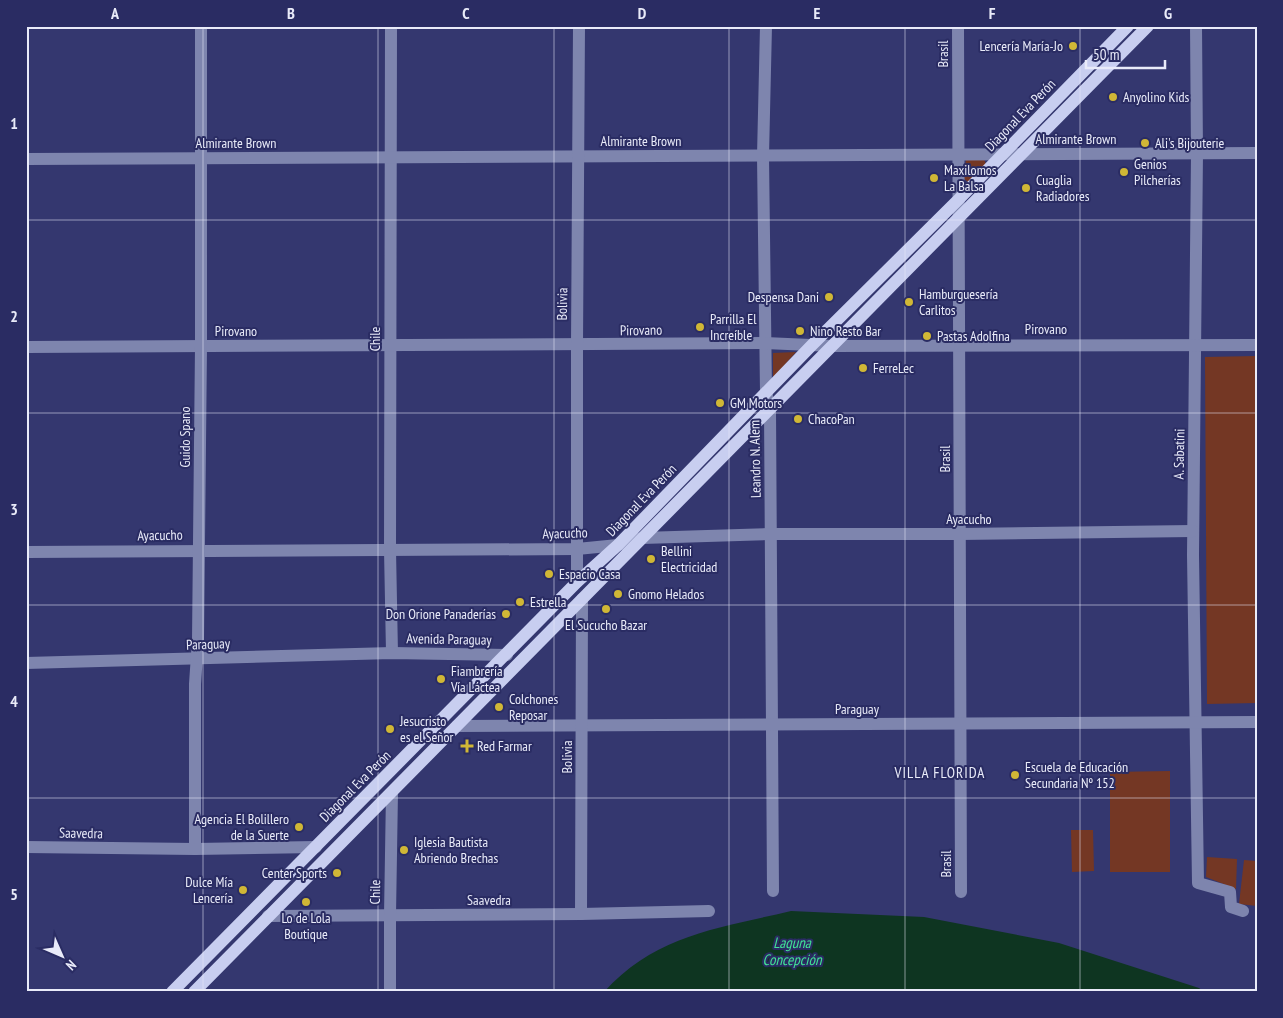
<svg xmlns="http://www.w3.org/2000/svg" width="1283" height="1018" font-family="'PT Sans Narrow',sans-serif">
  <style>
    .green { fill: #743724 }
    .water { fill: #0e3521 }
    .lines { fill: none; stroke-linecap: round; stroke-linejoin: round }
    .minor { stroke: #7e85ae; stroke-width: 12 }
    .major { stroke: #c8cef0; stroke-width: 12 }
    .grid { fill: none; stroke: #e9ebf9; stroke-width: 1; stroke-opacity: 0.55 }
    .poi-dot { fill: #d0b736; stroke: #2a2c63; stroke-width: 2 }
    .labels { text-anchor: middle; stroke-width: 4; stroke-linejoin: round; paint-order: stroke }
    .poi-label { font-size: 14px; fill: #e9ebf9; stroke: #2a2c63; text-anchor: start }
    .street-label { font-size: 14px; fill: #e9ebf9; stroke: #2a2c63 }
    .neighbourhood-label { font-size: 15px; letter-spacing: 1px; fill: #e9ebf9; stroke: #2a2c63 }
    .water-label { font-size: 15px; font-style: italic; fill: #41e296; stroke: #2a2c63 }
    .neatline { fill: none; stroke: #e9ebf9; stroke-width: 2 }
    .grid-label { font-size: 16px; text-anchor: middle; font-weight: bold; fill: #e9ebf9 }
  </style>
  <rect width="100%" height="100%" fill="#34376f"/>
  <g class="green">
    <path d="M984 159 986 164 968 182 963 178 966 160Z"/>
    <path d="M796 352 773 378V353Z"/>
    <path d="M1257 356V703L1207 704 1205 357Z"/>
    <path d="M1170 771V872H1110V772Z"/>
    <path d="M1093 830 1094 871 1072 872 1071 830Z"/>
    <path d="M1207 857 1237 859 1236 889 1206 877Z"/>
    <path d="M1244 860 1257 861V906L1239 904Z"/>
  </g>
  <path class="water" d="M791 911 924 917 1059 943 1199 988 1204 992H604C656 934 720 928 791 911Z"/>
  <g class="lines">
    <g class="minor">
      <path d="M391 26 390 550 392 653"/>
      <path d="M766 26 763 156 766 392 770 409 773 891"/>
      <path d="M958 26 961 892"/>
      <path d="M1196 26 1197 153 1193 555 1198 883 1230 892 1231 907 1243 911"/>
      <path d="M26 159 1257 153"/>
      <path d="M26 347 765 343 833 346 1257 345"/>
      <path d="M26 552 577 549 618 545 642 538 771 534H960L1193 531"/>
      <path d="M577 582V345L579 26"/>
      <path d="M26 663 392 653 507 655"/>
      <path d="M457 726 1257 722"/>
      <path d="M26 847 195 849 316 847"/>
      <path d="M195 849V684L198 640 201 346V26"/>
      <path d="M581 914 582 599"/>
      <path d="M268 916 581 914 709 911"/>
      <path d="M390 992V915L392 792"/>
    </g>
    <g class="major">
      <path d="M172 992 577 582 618 545 812 345 959 199 1128 26"/>
      <path d="M194 992 1148 26"/>
    </g>
  </g>
  <path class="grid" d="M203 26V992M378 26V992M554 26V992M729 26V992M905 26V992M1080 26V992M26 220H1257M26 413H1257M26 605H1257M26 798H1257"/>
  <g class="poi-dot">
    <circle cx="1073" cy="46" r="5"/>
    <circle cx="1113" cy="97" r="5"/>
    <circle cx="1145" cy="143" r="5"/>
    <circle cx="1124" cy="172" r="5"/>
    <circle cx="934" cy="178" r="5"/>
    <circle cx="1026" cy="188" r="5"/>
    <circle cx="829" cy="297" r="5"/>
    <circle cx="909" cy="302" r="5"/>
    <circle cx="700" cy="327" r="5"/>
    <circle cx="800" cy="331" r="5"/>
    <circle cx="927" cy="336" r="5"/>
    <circle cx="863" cy="368" r="5"/>
    <circle cx="720" cy="403" r="5"/>
    <circle cx="798" cy="419" r="5"/>
    <circle cx="651" cy="559" r="5"/>
    <circle cx="549" cy="574" r="5"/>
    <circle cx="618" cy="594" r="5"/>
    <circle cx="520" cy="602" r="5"/>
    <circle cx="606" cy="609" r="5"/>
    <circle cx="506" cy="614" r="5"/>
    <circle cx="441" cy="679" r="5"/>
    <circle cx="499" cy="707" r="5"/>
    <circle cx="390" cy="729" r="5"/>
    <path d="M464.5 738.5h5v5h5v5h-5v5h-5v-5h-5v-5h5z"/>
    <circle cx="1015" cy="775" r="5"/>
    <circle cx="299" cy="827" r="5"/>
    <circle cx="404" cy="850" r="5"/>
    <circle cx="337" cy="873" r="5"/>
    <circle cx="243" cy="890" r="5"/>
    <circle cx="306" cy="902" r="5"/>
  </g>
  <g class="labels">
    <g class="poi-label">
      <text x="1063" y="51" text-anchor="end">Lencería María-Jo</text>
      <text x="1123" y="102">Anyolino Kids</text>
      <text x="1155" y="148">Ali's Bijouterie</text>
      <text x="1134" y="169">Genios<tspan x="1134" dy="16">Pilcherías</tspan></text>
      <text x="944" y="175">Maxilomos<tspan x="944" dy="16">La Balsa</tspan></text>
      <text x="1036" y="185">Cuaglia<tspan x="1036" dy="16">Radiadores</tspan></text>
      <text x="919" y="299">Hamburguesería<tspan x="919" dy="16">Carlitos</tspan></text>
      <text x="819" y="302" text-anchor="end">Despensa Dani</text>
      <text x="710" y="324">Parrilla El<tspan x="710" dy="16">Increíble</tspan></text>
      <text x="810" y="336">Nino Resto Bar</text>
      <text x="937" y="341">Pastas Adolfina</text>
      <text x="873" y="373">FerreLec</text>
      <text x="730" y="408">GM Motors</text>
      <text x="808" y="424">ChacoPan</text>
      <text x="661" y="556">Bellini<tspan x="661" dy="16">Electricidad</tspan></text>
      <text x="559" y="579">Espacio Casa</text>
      <text x="628" y="599">Gnomo Helados</text>
      <text x="530" y="607">Estrella</text>
      <text x="496" y="619" text-anchor="end">Don Orione Panaderías</text>
      <text x="606" y="630" text-anchor="middle">El Sucucho Bazar</text>
      <text x="451" y="676">Fiambrería<tspan x="451" dy="16">Vía Láctea</tspan></text>
      <text x="509" y="704">Colchones<tspan x="509" dy="16">Reposar</tspan></text>
      <text x="400" y="726">Jesucristo<tspan x="400" dy="16">es el Señor</tspan></text>
      <text x="477" y="751">Red Farmar</text>
      <text x="1025" y="772">Escuela de Educación<tspan x="1025" dy="16">Secundaria Nº 152</tspan></text>
      <text x="289" y="824" text-anchor="end">Agencia El Bolillero<tspan x="289" dy="16">de la Suerte</tspan></text>
      <text x="414" y="847">Iglesia Bautista<tspan x="414" dy="16">Abriendo Brechas</tspan></text>
      <text x="327" y="878" text-anchor="end">Center Sports</text>
      <text x="233" y="887" text-anchor="end">Dulce Mía<tspan x="233" dy="16">Lencería</tspan></text>
      <text x="306" y="923" text-anchor="middle">Lo de Lola<tspan x="306" dy="16">Boutique</tspan></text>
    </g>
    <g class="street-label">
      <text transform="translate(943 54) rotate(-90)" y="5">Brasil</text>
      <text transform="translate(1020 115) rotate(-46)" y="5">Diagonal Eva Perón</text>
      <text x="1076" y="144">Almirante Brown</text>
      <text x="641" y="146">Almirante Brown</text>
      <text x="236" y="148">Almirante Brown</text>
      <text transform="translate(562 304) rotate(-89)" y="5">Bolivia</text>
      <text x="1046" y="334">Pirovano</text>
      <text transform="translate(641 330) rotate(-1)" y="5">Pirovano</text>
      <text x="236" y="336">Pirovano</text>
      <text transform="translate(375 339) rotate(-90)" y="5">Chile</text>
      <text transform="translate(185 437) rotate(-90)" y="5">Guido Spano</text>
      <text transform="translate(1179 454) rotate(-89)" y="5">A. Sabatini</text>
      <text transform="translate(755 459) rotate(-91)" y="5">Leandro N. Alem</text>
      <text transform="translate(945 459) rotate(-90)" y="5">Brasil</text>
      <text transform="translate(641 500) rotate(-46)" y="5">Diagonal Eva Perón</text>
      <text x="969" y="524">Ayacucho</text>
      <text transform="translate(565 533) rotate(-2)" y="5">Ayacucho</text>
      <text transform="translate(160 535) rotate(-1)" y="5">Ayacucho</text>
      <text transform="translate(449 639) rotate(1)" y="5">Avenida Paraguay</text>
      <text transform="translate(208 644) rotate(-2)" y="5">Paraguay</text>
      <text x="857" y="714">Paraguay</text>
      <text transform="translate(567 757) rotate(-90)" y="5">Bolivia</text>
      <text transform="translate(355 786) rotate(-45)" y="5">Diagonal Eva Perón</text>
      <text transform="translate(81 833) rotate(1)" y="5">Saavedra</text>
      <text transform="translate(946 864) rotate(-90)" y="5">Brasil</text>
      <text transform="translate(375 892) rotate(-89)" y="5">Chile</text>
      <text x="489" y="905">Saavedra</text>
    </g>
    <g class="neighbourhood-label">
      <text x="940" y="778">VILLA FLORIDA</text>
    </g>
    <g class="water-label">
      <text x="792" y="948">Laguna<tspan x="792" dy="17">Concepción</tspan></text>
    </g>
  </g>
  <rect width="1283" height="1018" fill="none" stroke="#2a2c63" stroke-width="55"/>
  <g transform="translate(62 956) rotate(135)" stroke="#2a2c63" stroke-width="4" paint-order="stroke">
  <path d="M0-4L9 19L0 12L-9 19Z" fill="#e9ebf9"/>
  <text y="-8" font-size="14" font-weight="bold" text-anchor="middle" fill="#e9ebf9">N</text>
  </g>
  <path d="M1086 60v8h79v-8" fill="none" stroke="#e9ebf9" stroke-width="2.5"/>
  <text x="1093" y="60" font-size="15" fill="#e9ebf9" stroke="#2a2c63" stroke-width="4" paint-order="stroke">50 m</text>
  <rect x="28" y="28" width="1228" height="962" class="neatline"/>
  <g class="grid-label">
    <text x="115" y="19">A</text>
    <text x="291" y="19">B</text>
    <text x="466" y="19">C</text>
    <text x="642" y="19">D</text>
    <text x="817" y="19">E</text>
    <text x="992" y="19">F</text>
    <text x="1168" y="19">G</text>
    <text x="14" y="129">1</text>
    <text x="14" y="322">2</text>
    <text x="14" y="515">3</text>
    <text x="14" y="707">4</text>
    <text x="14" y="900">5</text>
  </g>
</svg>
